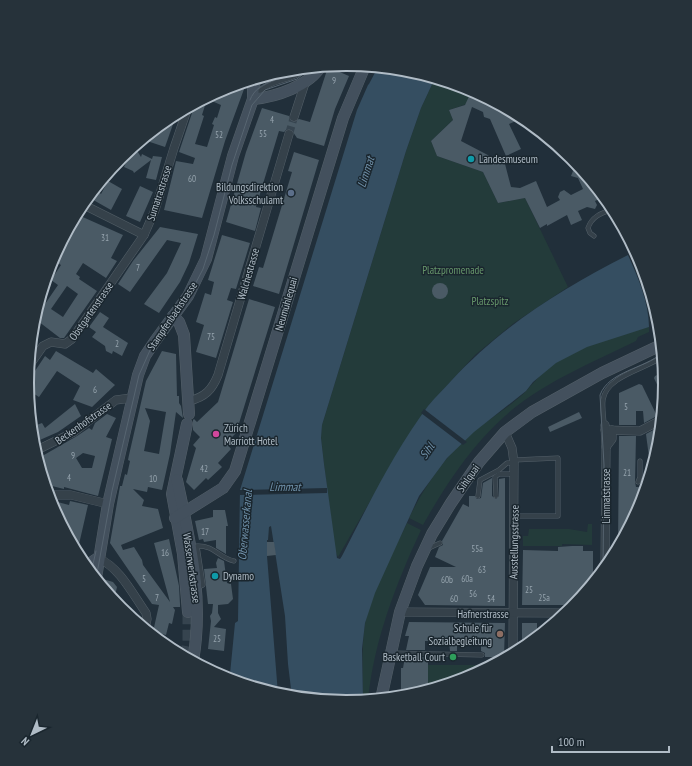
<svg xmlns="http://www.w3.org/2000/svg" width="692" height="766" font-family="'PT Sans Narrow',sans-serif">
  <style>
    .green { fill: #233b3a }
    .water { fill: #354e61 }
    .pier { fill: #212f3a }
    .building { fill: #4a5a65; fill-rule: evenodd }
    .lines { fill: none; stroke-linecap: round; stroke-linejoin: round }
    .street-tunnel { stroke: #36444f; stroke-width: 8; stroke-dasharray: 8 4; stroke-linecap: butt }
    .secondary-tunnel { stroke: #36444f; stroke-width: 11; stroke-dasharray: 11 5.5; stroke-linecap: butt }
    .lane-casing { stroke: #535f68; stroke-width: 5 }
    .street-casing { stroke: #535f68; stroke-width: 9 }
    .secondary-casing { stroke: #535f68; stroke-width: 12 }
    .lane { stroke: #35414a; stroke-width: 4 }
    .street { stroke: #35414a; stroke-width: 8 }
    .secondary { stroke: #43505d; stroke-width: 11 }
    .tram { stroke: #576571; stroke-width: 1 }
    .culture-dot { fill: #0f9aa8; stroke: #1a262e; stroke-width: 1.5 }
    .service-dot { fill: #5c6f8a; stroke: #1a262e; stroke-width: 1.5 }
    .hotel-dot { fill: #d1479c; stroke: #1a262e; stroke-width: 1.5 }
    .education-dot { fill: #8d6e63; stroke: #1a262e; stroke-width: 1.5 }
    .leisure-dot { fill: #2e9e5b; stroke: #1a262e; stroke-width: 1.5 }
    .labels { text-anchor: middle; stroke-width: 3; stroke-linejoin: round; paint-order: stroke }
    .number-label { font-size: 9px; fill: #96a4ae }
    .poi-label { font-size: 11px; fill: #b0bcc6; stroke: #1a262e; text-anchor: start }
    .street-label { font-size: 11px; fill: #b0bcc6; stroke: #1a262e }
    .park-label { font-size: 11px; fill: #67976b; stroke: #1a262e }
    .water-label { font-size: 12px; font-style: italic; fill: #7091aa; stroke: #1a262e }
    .rim { fill: none; stroke: #b0bcc6; stroke-width: 2 }
  </style>
  <rect width="100%" height="100%" fill="#212f3a"/>
  <g class="green">
    <path d="M435 78 472 90 467 104 449 110 453 120 431 141 437 156 483 172 498 203 525 198 568 287 514 323 475 355 429 405 402 446 338 557 335 551 324 464 321 438 322 425 406 151 421 108Z"/>
    <path d="M649 327V332L638 337 636 341C591 363 542 383 505 416 471 446 445 486 423 525L409 518C425 485 446 455 474 431 491 417 512 406 527 390 535 381 545 370 555 363 578 346 621 334 649 327Z"/>
    <path d="M407 523 421 530C396 584 374 640 368 700H363C363 675 361 649 365 624 371 589 392 555 407 523Z"/>
    <path d="M588 524H592V545L562 544V546H523V536H528L529 529H569L587 532Z"/>
    <path d="M428 665H492L468 678 428 690Z"/>
  </g>
  <path class="water" d="M378 67 408 70 435 78 421 108 406 151 322 425 321 438 324 464 337 558 340 559 342 556C368 505 394 452 428 406 435 397 444 389 451 381 502 326 561 289 628 255 638 277 649 303 649 327L587 347 556 363 533 382 526 391 474 432 447 458 419 496 375 593 365 623 362 649 363 700 346 702 292 697 288 664 285 616 271 526 269 527 268 540H267V556L278 694 231 680 230 674 235 623 238 621 240 490 357 110 368 85 369 84Z"/>
  <g class="pier">
    <path d="M424 409 467 442 463 445 421 413Z"/>
    <path d="M327 488V493L240 495V490Z"/>
  </g>
  <g class="building">
    <path d="M328 67 349 76 335 109 324 146 297 138 291 129H287L284 132 279 131 256 207 261 208 255 231 226 222 246 152 262 108 289 116 290 120 293 122 299 119 310 122Z"/>
    <path d="M247 81 225 141 202 218 164 210 176 161 193 164 195 158 179 152 195 104 224 88ZM207 99 221 105 217 118 215 117 212 124 214 125 207 147 195 144 204 116 202 115Z"/>
    <path d="M472 90 523 118 509 124 521 149 506 156 490 119 484 117 483 112 472 107 461 141 505 164 511 187 520 188 536 181 547 207 560 200 558 197 560 192 564 190 571 195 583 189 578 178 571 176 573 171 568 160 565 161 558 146 572 158 604 197 595 201 597 205 595 209 587 207 578 211 582 220 571 225 567 215 547 226V224L540 228 525 198 498 203 483 172 437 156 431 141 453 120 449 110 465 105Z"/>
    <path d="M177 113 165 147 147 141 151 133Z"/>
    <path d="M132 149H136L141 157 142 154 152 159 153 156 162 157 156 180 146 178 151 160 134 173 133 171 124 167Z"/>
    <path d="M294 152 319 160 279 294 253 286 259 267 263 268 292 172 288 171Z"/>
    <path d="M108 181 122 189 111 210 88 197 95 189 101 194Z"/>
    <path d="M140 186 153 192 140 222 126 216Z"/>
    <path d="M76 214 123 235 111 258 117 261 106 278 83 263 76 274 80 277 79 279 97 291 64 338H60L34 318 42 302 45 304 58 285 51 280 61 265 52 259ZM67 286 78 294 63 317 51 309Z"/>
    <path d="M160 227 198 234 189 263 180 282 159 313 144 304 167 273 181 243 167 240 130 292 118 284 133 261Z"/>
    <path d="M222 235 250 243 236 289 231 288 227 300 233 302 216 358 196 352 204 325 196 322 205 293 211 295 214 282 208 280Z"/>
    <circle cx="440" cy="291" r="8"/>
    <path d="M249 299 275 307 236 433 226 443 231 449 218 463 222 467 208 480 206 478 194 490 186 482 196 448 193 445 200 437 193 430V420L194 419 197 422 218 402Z"/>
    <path d="M100 312 109 318 103 327 128 343 122 356 113 351 112 354 106 351 105 346 92 337 96 332 89 327Z"/>
    <path d="M56 351 93 373 96 369 115 385 92 407 73 400 80 386 57 371 39 397 28 390 27 383 45 356 50 360Z"/>
    <path d="M162 351 176 354 177 396H179V403L181 406 183 418 176 412 170 454 162 490 148 487 147 492 133 489 144 500 142 506 158 509 163 528 121 545 123 550 134 547 142 560 143 565 170 602 154 543 169 539 179 586 180 604V607H173L175 610 172 624 169 623 166 635 153 632 159 605 152 604 110 543 120 486H122L125 474 127 475 130 461 128 460 129 455 146 381ZM145 408 166 412 159 454 144 451 150 421Z"/>
    <path d="M664 372 665 383 663 398 654 378 655 376Z"/>
    <path d="M639 384 642 385 657 416 644 423 643 411H636V425H619V393Z"/>
    <path d="M75 404 81 416 58 432 33 443 31 427 42 423 45 428Z"/>
    <path d="M579 412 582 418 550 432 548 427Z"/>
    <path d="M107 414 116 418 106 437 112 439 98 496 64 487V489L52 486 51 490H47L37 457 44 455 77 436 89 428 92 430 95 423ZM83 453 95 456 92 468H82L76 458Z"/>
    <path d="M657 428 660 430 659 445 651 473 646 434Z"/>
    <path d="M619 436H636L635 482 636 487H639V502H642L618 548Z"/>
    <path d="M492 478V496L496 499 499 496V479L505 478V606L425 605 418 595 430 567H456L435 557 439 547 443 545 442 541 463 504 469 507V496H475L477 499 481 498 483 483Z"/>
    <path d="M50 500 69 505 70 501 88 505 77 553Z"/>
    <path d="M213 510H225L228 526H226V554L216 548V540L204 542 203 539 199 540 195 521 213 517Z"/>
    <path d="M267 542H274L276 555 267 556Z"/>
    <path d="M572 546H583V551H593V582L574 605H522L523 550 558 551V547Z"/>
    <path d="M218 558 224 561 227 583 231 584 233 599 228 604 218 605V613L221 619 214 627 226 629 224 651 208 649 211 621 210 616 212 613 213 604H208L204 569 217 568 216 563Z"/>
    <path d="M103 579 113 582 117 587 114 600 100 584Z"/>
    <path d="M409 622 505 623 504 657H485V653L481 651V643H457V651H450L449 641H425V650H406L409 636H405Z"/>
    <path d="M522 623H537V637L522 649Z"/>
    <path d="M405 657H425V660H428V690L401 697V668H403Z"/>
  </g>
  <g class="lines">
    <path class="street-tunnel" d="M289 134 294 117"/>
    <path class="secondary-tunnel" d="M185 657 188 642V612"/>
    <defs>
      <g id="lane">
        <path d="M256 95C269 79 293 82 308 68"/>
        <path d="M113 166 119 159"/>
        <path d="M594 236 590 233 588 228C592 216 602 213 613 209"/>
        <path d="M604 425C604 417 602 408 603 400 606 376 646 369 662 357"/>
        <path d="M514 460 558 458V516H514"/>
        <path d="M638 482 640 477V461"/>
        <path d="M478 496 480 480 499 470 507 463H514"/>
        <path d="M496 496 495 477 499 474H514"/>
        <path d="M429 548 440 543"/>
        <path d="M197 588 203 585 197 546C214 545 219 558 234 561"/>
        <path d="M392 653 482 655"/>
      </g>
      <g id="street">
        <path d="M294 117 305 83"/>
        <path d="M82 204 144 235"/>
        <path d="M29 366 43 346 51 342 65 344 72 339 144 235 155 210 174 148 188 107"/>
        <path d="M189 401C205 397 212 390 218 375L289 134"/>
        <path d="M605 425 606 447 605 568"/>
        <path d="M605 430 640 431 661 420"/>
        <path d="M505 432 512 448 514 463 513 653"/>
        <path d="M606 447 612 439V430"/>
        <path d="M35 451 74 432 116 400 131 398"/>
        <path d="M48 495H71L108 504"/>
        <path d="M98 558C120 568 132 593 146 613L147 619 145 629"/>
        <path d="M400 612 566 613"/>
      </g>
      <g id="secondary">
        <path d="M253 99C276 97 309 86 321 66"/>
        <path d="M173 316 179 322 184 335 189 414"/>
        <path d="M187 424 172 494 183 554 188 612"/>
        <path d="M177 480C190 542 204 598 193 661"/>
        <path d="M175 518 223 488 235 471 343 118 365 66"/>
        <path d="M86 566 98 558"/>
        <path d="M96 578 108 504 138 375 145 356 155 341 188 296 206 259 233 156 253 99V88L256 79"/>
        <path d="M381 699 400 612 417 566 432 534 451 503 479 462 505 432 532 412 602 373 661 345"/>
      </g>
    </defs>
    <use href="#lane" class="lane-casing"/>
    <use href="#street" class="street-casing"/>
    <use href="#secondary" class="secondary-casing"/>
    <use href="#lane" class="lane"/>
    <use href="#street" class="street"/>
    <use href="#secondary" class="secondary"/>
    <g class="tram">
      <path d="M250 100C258 78 287 80 303 68"/>
      <path d="M603 570 604 465 600 395C609 371 644 369 662 353"/>
      <path d="M91 573 96 551"/>
      <path d="M96 579 112 491 139 375 151 348 189 296 203 269 214 235 232 165 252 105 265 90 297 79 312 67"/>
    </g>
  </g>
  <g class="culture-dot">
    <circle cx="471" cy="159" r="4"/>
    <circle cx="215" cy="576" r="4"/>
  </g>
  <circle class="service-dot" cx="291" cy="193" r="4"/>
  <circle class="hotel-dot" cx="216" cy="434" r="4"/>
  <circle class="education-dot" cx="500" cy="634" r="4"/>
  <circle class="leisure-dot" cx="453" cy="657" r="4"/>
  <g class="labels">
    <g class="number-label">
      <text x="334" y="84">9</text>
      <text x="272" y="123">4</text>
      <text x="263" y="137">55</text>
      <text x="219" y="138">52</text>
      <text x="192" y="182">60</text>
      <text x="105" y="241">31</text>
      <text x="138" y="271">7</text>
      <text x="211" y="340">75</text>
      <text x="117" y="347">2</text>
      <text x="95" y="393">6</text>
      <text x="626" y="410">5</text>
      <text x="73" y="459">9</text>
      <text x="204" y="472">42</text>
      <text x="627" y="476">21</text>
      <text x="69" y="481">4</text>
      <text x="153" y="482">10</text>
      <text x="205" y="535">17</text>
      <text x="477" y="552">55a</text>
      <text x="165" y="556">16</text>
      <text x="482" y="573">63</text>
      <text x="144" y="582">5</text>
      <text x="467" y="582">60a</text>
      <text x="447" y="583">60b</text>
      <text x="529" y="593">25</text>
      <text x="473" y="597">56</text>
      <text x="157" y="601">7</text>
      <text x="544" y="601">25a</text>
      <text x="454" y="602">60</text>
      <text x="491" y="602">54</text>
      <text x="217" y="642">25</text>
    </g>
    <g class="poi-label">
      <text x="479" y="163">Landesmuseum</text>
      <text x="283" y="191" text-anchor="end">Bildungsdirektion<tspan x="283" dy="13">Volksschulamt</tspan></text>
      <text x="224" y="432">Zürich<tspan x="224" dy="13">Marriott Hotel</tspan></text>
      <text x="223" y="580">Dynamo</text>
      <text x="492" y="632" text-anchor="end">Schule für<tspan x="492" dy="13">Sozialbegleitung</tspan></text>
      <text x="445" y="661" text-anchor="end">Basketball Court</text>
    </g>
    <g class="street-label">
      <text transform="translate(159 193) rotate(-72)" y="4">Sumatrastrasse</text>
      <text transform="translate(248 274) rotate(-74)" y="4">Walchestrasse</text>
      <text transform="translate(286 304) rotate(-74)" y="4">Neumühlequai</text>
      <text transform="translate(91 311) rotate(-55)" y="4">Obstgartenstrasse</text>
      <text transform="translate(172 316) rotate(-56)" y="4">Stampfenbachstrasse</text>
      <text transform="translate(83 423) rotate(-35)" y="4">Beckenhofstrasse</text>
      <text transform="translate(468 478) rotate(-55)" y="4">Sihlquai</text>
      <text transform="translate(606 496) rotate(-90)" y="4">Limmatstrasse</text>
      <text transform="translate(514 542) rotate(-89)" y="4">Ausstellungsstrasse</text>
      <text transform="translate(192 568) rotate(82)" y="4">Wasserwerkstrasse</text>
      <text x="483" y="618">Hafnerstrasse</text>
    </g>
    <g class="park-label">
      <text x="453" y="274">Platzpromenade</text>
      <text x="490" y="305">Platzspitz</text>
    </g>
    <g class="water-label">
      <text transform="translate(366 172) rotate(-72)" y="4">Limmat</text>
      <text transform="translate(427 451) rotate(-55)" y="4">Sihl</text>
      <text x="285" y="491">Limmat</text>
      <text transform="translate(245 525) rotate(-85)" y="4">Oberwasserkanal</text>
    </g>
  </g>
  <path d="M0 0H692V766H0ZM34 383a312 312 0 1 1 624 0a312 312 0 1 1-624 0Z" fill="#26323a" fill-rule="evenodd"/>
  <path class="rim" d="M34 383a312 312 0 1 1 624 0a312 312 0 1 1-624 0Z"/>
  <g transform="translate(32 734) rotate(223)" stroke="#1a262e" stroke-width="3" paint-order="stroke">
  <path d="M0-3L7 15L0 10L-7 15Z" fill="#b0bcc6"/>
  <text y="-6" font-size="11" font-weight="bold" text-anchor="middle" fill="#b0bcc6">N</text>
  </g>
  <path d="M552 746v6h117v-6" fill="none" stroke="#b0bcc6" stroke-width="2"/>
  <text x="558" y="746" font-size="12" fill="#b0bcc6" stroke="#1a262e" stroke-width="3" paint-order="stroke">100 m</text>
</svg>
